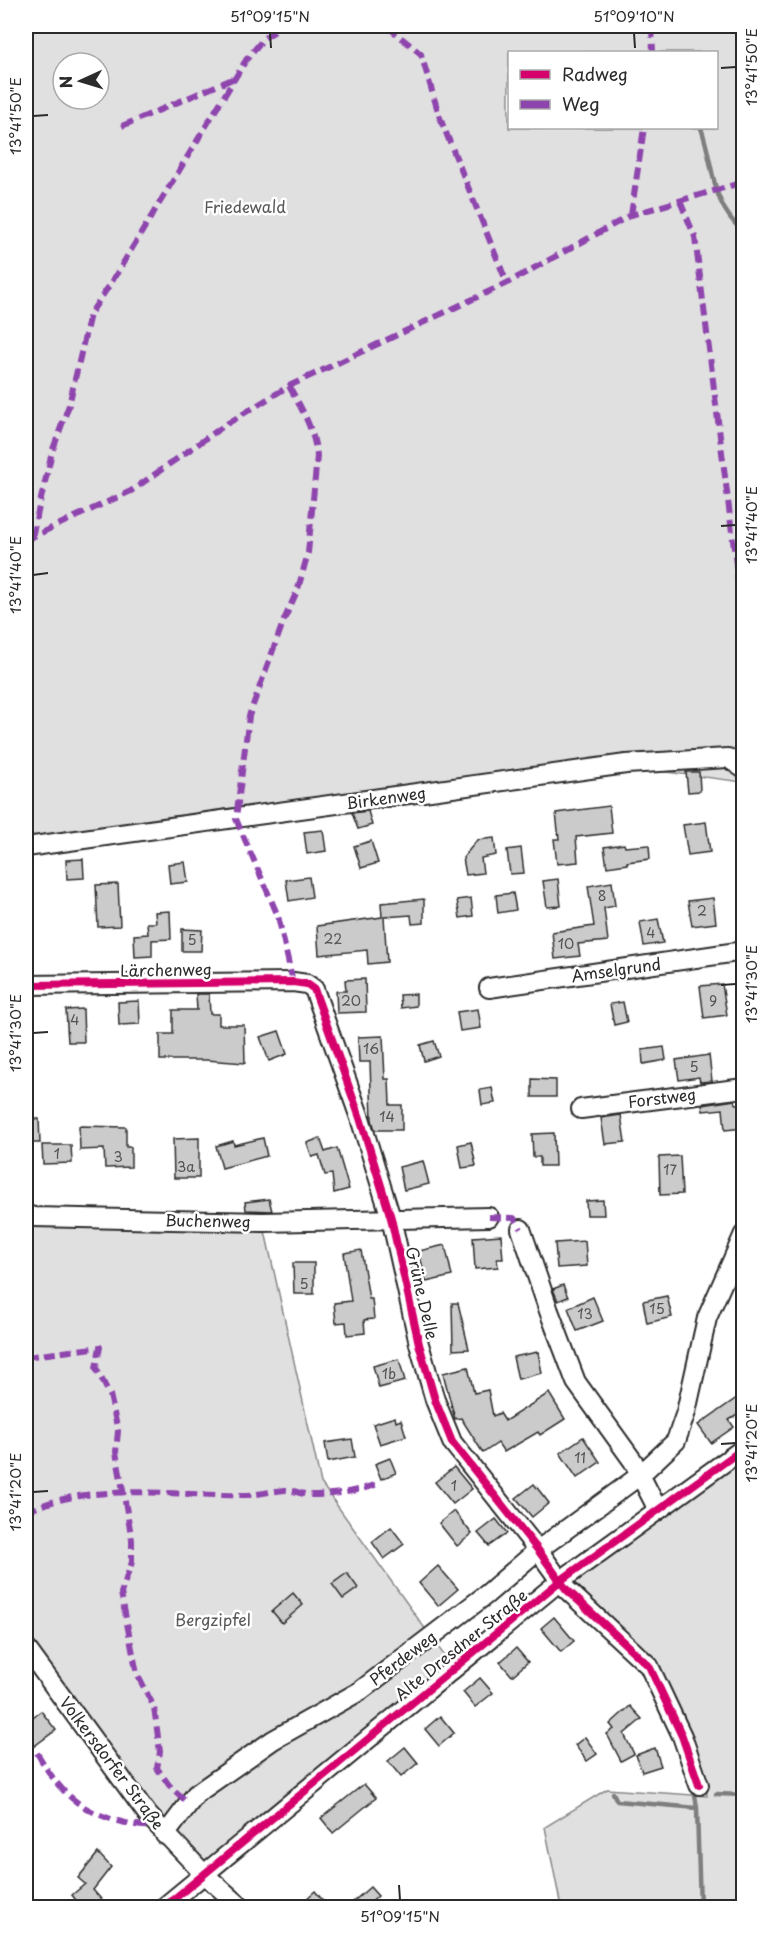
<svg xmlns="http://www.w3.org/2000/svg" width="769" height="1933" font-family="'Playpen Sans',sans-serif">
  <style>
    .green { fill: #e0e0e0; stroke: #868686; stroke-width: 1.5; fill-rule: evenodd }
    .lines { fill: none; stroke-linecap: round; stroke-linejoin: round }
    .stream { stroke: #7e7e7e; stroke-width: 4.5 }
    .building { fill: #cbcbcb; stroke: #2b2b2b; stroke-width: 1.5 }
    .minor-casing { stroke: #2b2b2b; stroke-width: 22 }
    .minor { stroke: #fff; stroke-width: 18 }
    .quiet { stroke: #8e44ad; stroke-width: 6; stroke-dasharray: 12 6; stroke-linecap: butt }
    .cycleway-casing { stroke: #fff; stroke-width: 11 }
    .cycleway { stroke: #d6006c; stroke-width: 8 }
    .ticks { fill: none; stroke: #2b2b2b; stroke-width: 2 }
    .labels { text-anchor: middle; stroke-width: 5; stroke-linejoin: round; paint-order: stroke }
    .number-label { font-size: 14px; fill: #535353 }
    .park-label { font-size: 16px; fill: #585858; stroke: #fff }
    .street-label { font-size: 16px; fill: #2b2b2b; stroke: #fff }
    .neatline { fill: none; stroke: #2b2b2b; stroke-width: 2 }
    .ticks-label { font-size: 15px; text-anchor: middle; fill: #2b2b2b }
  </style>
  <rect width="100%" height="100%" fill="#fff"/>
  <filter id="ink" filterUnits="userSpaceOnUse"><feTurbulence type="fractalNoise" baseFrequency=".0167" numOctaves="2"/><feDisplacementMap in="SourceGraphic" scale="12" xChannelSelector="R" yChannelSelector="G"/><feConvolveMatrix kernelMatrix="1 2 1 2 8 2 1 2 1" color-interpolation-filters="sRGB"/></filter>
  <g filter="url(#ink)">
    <g class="green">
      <path d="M26 26H743V782L596 763 26 844ZM509 52H716V128H509ZM63 63H99V99H63Z"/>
      <path d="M26 1215 263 1222 321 1483 454 1669 203 1873 26 1648Z"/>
      <path d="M743 1440V1907H561L545 1827 607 1789 707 1796 705 1780 654 1661 564 1572Z"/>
    </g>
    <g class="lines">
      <g class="stream">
        <path d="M701 128C715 166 709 203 744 232"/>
        <path d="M694 1788 697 1808"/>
        <path d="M613 1793 617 1801 697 1808 700 1908"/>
        <path d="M716 1794 744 1795"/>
      </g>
    </g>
    <g class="building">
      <path d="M686 772H699L700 791 688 792Z"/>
      <path d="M609 806 612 833 576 837 578 862 557 864 554 839H559L556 813Z"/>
      <path d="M368 811 372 825 358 829 352 813Z"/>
      <path d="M706 822 710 852 688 855 683 825Z"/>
      <path d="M323 830 326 851 307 854 304 832Z"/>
      <path d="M494 838 496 855 481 858 483 873 466 875 463 858 477 840Z"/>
      <path d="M371 841 378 863 361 868 354 846Z"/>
      <path d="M624 844 625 847 649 845 650 859 627 862V864L607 867 604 847Z"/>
      <path d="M521 848 524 873 510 874 507 850Z"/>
      <path d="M83 859 84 878 67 879 66 860Z"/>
      <path d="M185 862 188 882 170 884 168 864Z"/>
      <path d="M309 877 312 897 289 901 286 880Z"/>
      <path d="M558 879 561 906 547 907 543 881Z"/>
      <path d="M612 882 615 906 604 908 608 941 578 944 580 956 555 959 552 932 594 926 588 886Z"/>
      <path d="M118 884 120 926 98 927 96 885Z"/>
      <path d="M513 893 516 910 498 913 496 895Z"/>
      <path d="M471 898 473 916 460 918 457 900Z"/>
      <path d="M713 898 716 923 692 926 688 901Z"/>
      <path d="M424 899V923L412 924 411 915 384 917 387 962 368 964 367 950 319 955 317 926 382 917 381 903Z"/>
      <path d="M170 911 171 939 152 940V956L135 957 134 935 148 934 147 923H156L155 912Z"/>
      <path d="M658 919 663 943 644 946 640 922Z"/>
      <path d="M182 929 202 930 201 951H182Z"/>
      <path d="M365 979 366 1012 337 1013 336 991H346L345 980Z"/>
      <path d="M722 984 727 1015 704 1018 700 986Z"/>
      <path d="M196 994H209L210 1014H219V1025H244L245 1063 206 1060H160V1034H173V1010H197Z"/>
      <path d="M416 994V1006L401 1008 400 995Z"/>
      <path d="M139 1001 140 1024 119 1025 118 1002Z"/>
      <path d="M623 1002 627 1022 614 1025 610 1004Z"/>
      <path d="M83 1009 84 1042H68L66 1010Z"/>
      <path d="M478 1009 481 1028 460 1031 457 1012Z"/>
      <path d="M279 1031 287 1054 269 1061 260 1037Z"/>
      <path d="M383 1036 385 1079H389L390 1105H402V1130H375L372 1120 370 1062H359L358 1037Z"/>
      <path d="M434 1041 439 1056 424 1061 420 1045Z"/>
      <path d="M664 1047 666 1060 643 1064 642 1050Z"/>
      <path d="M709 1055 712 1081 700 1082 699 1077 679 1080 676 1060Z"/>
      <path d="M532 1079 556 1080V1097H532Z"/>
      <path d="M492 1088 495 1103 482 1105 480 1090Z"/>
      <path d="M735 1100 736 1104H744V1128L725 1130 723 1109 703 1111 702 1105Z"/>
      <path d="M621 1115 625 1142 605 1144 601 1118Z"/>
      <path d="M26 1119H39L40 1143H26Z"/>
      <path d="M79 1126 126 1127V1147H131V1167L105 1168 104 1149 80 1150Z"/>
      <path d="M554 1133 555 1166H540V1157H533L532 1134Z"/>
      <path d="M199 1138V1178H174L173 1139Z"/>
      <path d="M263 1138 267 1156 222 1168 216 1146 233 1141 234 1145Z"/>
      <path d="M320 1138 325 1152 337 1148 349 1189 334 1193 332 1174 325 1175 319 1155 312 1157 307 1143Z"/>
      <path d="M471 1142 476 1166 462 1168 458 1145Z"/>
      <path d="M42 1145H71L72 1163 43 1164Z"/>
      <path d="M680 1156 682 1194 660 1195 659 1157Z"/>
      <path d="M423 1161 429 1184 404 1190 399 1167Z"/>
      <path d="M269 1199 272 1211 246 1210 245 1202Z"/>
      <path d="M603 1200 604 1215H587L586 1201Z"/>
      <path d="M501 1235 503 1259H497L498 1267 475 1269 473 1237Z"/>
      <path d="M585 1241 587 1266 557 1268 555 1243Z"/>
      <path d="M445 1245 452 1276 426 1282 419 1251Z"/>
      <path d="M361 1250 369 1299H372L374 1319 364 1320 365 1333 347 1335 346 1322 336 1323 334 1303 351 1301 344 1253Z"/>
      <path d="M293 1263H314V1294H294Z"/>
      <path d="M563 1285 568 1297 558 1301 553 1289Z"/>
      <path d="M667 1296 672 1317 647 1323 643 1301Z"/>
      <path d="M593 1297 603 1321 577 1331 568 1308Z"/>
      <path d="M452 1303H458L469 1349 453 1350Z"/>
      <path d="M538 1352 542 1373 518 1379 513 1357Z"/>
      <path d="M399 1359 405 1381 379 1388 373 1366Z"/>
      <path d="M468 1367 474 1393 488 1390 493 1416 500 1413 505 1421 549 1393 565 1419 540 1435 538 1432 504 1452 498 1443 483 1453 461 1418 455 1419 443 1373Z"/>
      <path d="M744 1393V1411L729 1420 734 1427 711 1443 698 1425Z"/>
      <path d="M395 1417 396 1422 401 1420 406 1436 380 1444 373 1424Z"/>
      <path d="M583 1437 600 1462 577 1478 560 1453Z"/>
      <path d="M352 1439 355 1457 328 1462 325 1443Z"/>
      <path d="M390 1458 396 1473 381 1479 375 1464Z"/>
      <path d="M454 1467 472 1489 453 1504 435 1482Z"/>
      <path d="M534 1484 549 1503 532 1517 516 1498Z"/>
      <path d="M454 1511 472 1534 457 1546 439 1523Z"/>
      <path d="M496 1519 507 1533 489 1546 478 1533Z"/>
      <path d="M391 1527 404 1544 384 1559 372 1542Z"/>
      <path d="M438 1566 458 1589 438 1606 419 1583Z"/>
      <path d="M347 1573 358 1588 343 1599 332 1584Z"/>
      <path d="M293 1593 303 1605 282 1623 272 1611Z"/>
      <path d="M554 1617 574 1641 561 1652 541 1628Z"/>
      <path d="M516 1648 528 1662 512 1676 500 1662Z"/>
      <path d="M480 1678 493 1693 475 1707 463 1692Z"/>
      <path d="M630 1706 642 1719 624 1734 634 1754 621 1761 607 1734 614 1729 610 1724Z"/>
      <path d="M41 1711 56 1730 33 1747 26 1736V1722Z"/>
      <path d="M440 1716 454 1733 439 1746 425 1729Z"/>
      <path d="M585 1737 597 1754 587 1761 575 1745Z"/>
      <path d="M405 1747 418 1763 401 1777 388 1761Z"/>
      <path d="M655 1748 661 1766 642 1772 636 1755Z"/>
      <path d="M364 1784 376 1798 333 1833 321 1818Z"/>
      <path d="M98 1853 111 1867 93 1890 109 1908H82L72 1895 85 1884 78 1878Z"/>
      <path d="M370 1887 378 1896 365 1908H346Z"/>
      <path d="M315 1891 329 1908H296Z"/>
    </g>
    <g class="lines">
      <defs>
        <g id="minor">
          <path d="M26 847 626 764 728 758 744 769"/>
          <path d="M26 985 293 982 307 984 314 989 360 1118 391 1218 419 1344 435 1400 452 1442 538 1550 566 1589 649 1666 682 1736 699 1785"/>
          <path d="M489 988 744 951"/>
          <path d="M581 1109 744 1088"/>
          <path d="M26 1215 34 1217 263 1222 489 1217"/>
          <path d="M521 1229 549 1311 576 1382 633 1461 658 1510"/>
          <path d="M26 1648 148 1815 203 1873 242 1908"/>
          <path d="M165 1835 196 1794 273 1740 360 1691 487 1594 538 1550 639 1476 676 1441 686 1412 707 1318 744 1234"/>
          <path d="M163 1908 560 1581 744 1448"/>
        </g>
      </defs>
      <use href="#minor" class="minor-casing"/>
      <use href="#minor" class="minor"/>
      <g class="quiet">
        <path d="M387 26 421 54 440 118 507 283"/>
        <path d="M652 26 653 52"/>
        <path d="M122 126 237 77"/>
        <path d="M680 201 695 237 744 628"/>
        <path d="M631 215 644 128"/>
        <path d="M289 386C302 409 314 430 317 456L308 553 298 589 284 620 249 716 236 819 278 916 293 982"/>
        <path d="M32 537 52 452 69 405 90 314 111 283 246 60 264 38 283 26"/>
        <path d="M26 542 32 537 131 491 225 425 289 386 507 283 631 215 744 182"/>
        <path d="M489 1217 514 1218 521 1229"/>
        <path d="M26 1357 100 1347 96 1368 110 1395 118 1431 116 1452 132 1540V1562L121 1593 137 1674 154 1707 160 1752 157 1768 169 1785 188 1803"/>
        <path d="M26 1512C93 1480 172 1497 244 1495 258 1495 271 1491 285 1490 294 1490 303 1495 312 1495 334 1495 361 1491 380 1483"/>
        <path d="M37 1753C45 1766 53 1780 64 1791 88 1816 126 1826 158 1827"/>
      </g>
      <defs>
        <g id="cycleway">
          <path d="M26 985 293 982 307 984 314 989 360 1118 391 1218 419 1344 435 1400 452 1442 538 1550 566 1589 649 1666 682 1736 699 1785"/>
          <path d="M163 1908 560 1581 744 1448"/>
        </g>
      </defs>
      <use href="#cycleway" class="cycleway-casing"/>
      <use href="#cycleway" class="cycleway"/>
    </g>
  </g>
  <path class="ticks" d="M270 33 271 48M634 33 635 48M721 68 736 67M33 116 48 115M721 526 736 525M33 575 48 573M721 985 736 984M33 1033 48 1032M721 1444 736 1443M33 1492 48 1491M399 1885 400 1900"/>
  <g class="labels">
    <g class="number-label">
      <text x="602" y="901">8</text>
      <text x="702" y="916">2</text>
      <text x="651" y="938">4</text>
      <text x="333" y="944">22</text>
      <text x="192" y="945">5</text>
      <text x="566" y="949">10</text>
      <text x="351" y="1006">20</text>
      <text x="713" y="1006">9</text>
      <text x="75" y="1025">4</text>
      <text x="371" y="1054">16</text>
      <text x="694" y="1072">5</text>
      <text x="387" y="1122">14</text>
      <text x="57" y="1159">1</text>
      <text x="118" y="1162">3</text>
      <text x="186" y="1172">3a</text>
      <text x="670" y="1175">17</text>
      <text x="304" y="1289">5</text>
      <text x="657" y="1314">15</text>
      <text x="585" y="1319">13</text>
      <text x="389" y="1379">1b</text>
      <text x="580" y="1463">11</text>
      <text x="454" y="1491">1</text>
    </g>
    <g class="park-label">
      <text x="245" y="213">Friedewald</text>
      <text x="213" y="1626">Bergzipfel</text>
    </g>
    <g class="street-label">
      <text transform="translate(386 798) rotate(-8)" y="6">Birkenweg</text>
      <text transform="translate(166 970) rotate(-1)" y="6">Lärchenweg</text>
      <text transform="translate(616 970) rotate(-8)" y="6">Amselgrund</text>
      <text transform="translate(662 1098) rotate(-7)" y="6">Forstweg</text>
      <text transform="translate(208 1221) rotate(1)" y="6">Buchenweg</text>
      <text transform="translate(422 1293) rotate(77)" y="6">Grüne Delle</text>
      <text transform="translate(461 1645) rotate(-39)" y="6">Alte Dresdner Straße</text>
      <text transform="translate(403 1658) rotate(-37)" y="6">Pferdeweg</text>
      <text transform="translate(112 1763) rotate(53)" y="6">Volkersdorfer Straße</text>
    </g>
  </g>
  <rect width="769" height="1933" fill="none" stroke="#fff" stroke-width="66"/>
  <rect x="508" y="51" width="210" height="78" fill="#ffffff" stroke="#aaaaaa" stroke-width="1.5"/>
  <rect x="520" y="70" width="30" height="9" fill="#d6006c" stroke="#aaaaaa" stroke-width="1.5"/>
  <text x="562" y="81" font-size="18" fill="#2b2b2b">Radweg</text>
  <rect x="520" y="100" width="30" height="9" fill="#8e44ad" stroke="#aaaaaa" stroke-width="1.5"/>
  <text x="562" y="111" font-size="18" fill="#2b2b2b">Weg</text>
  <g transform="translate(81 81) rotate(266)"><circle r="28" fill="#ffffff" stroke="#aaaaaa" stroke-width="1.5"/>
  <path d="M0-4.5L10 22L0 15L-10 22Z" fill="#2b2b2b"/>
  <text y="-9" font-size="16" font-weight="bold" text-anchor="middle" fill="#2b2b2b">N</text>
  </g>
  <rect x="33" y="33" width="703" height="1867" class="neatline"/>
  <g class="ticks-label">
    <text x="270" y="22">51°09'15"N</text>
    <text x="634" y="22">51°09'10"N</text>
    <text transform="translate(752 67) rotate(-90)" y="5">13°41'50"E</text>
    <text transform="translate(16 116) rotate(-90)" y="5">13°41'50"E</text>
    <text transform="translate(752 525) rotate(-90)" y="5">13°41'40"E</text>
    <text transform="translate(16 575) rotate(-90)" y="5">13°41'40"E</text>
    <text transform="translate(752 984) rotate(-90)" y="5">13°41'30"E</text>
    <text transform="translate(16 1033) rotate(-90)" y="5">13°41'30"E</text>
    <text transform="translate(752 1443) rotate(-90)" y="5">13°41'20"E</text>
    <text transform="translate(16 1492) rotate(-90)" y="5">13°41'20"E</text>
    <text x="400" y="1922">51°09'15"N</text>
  </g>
</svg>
